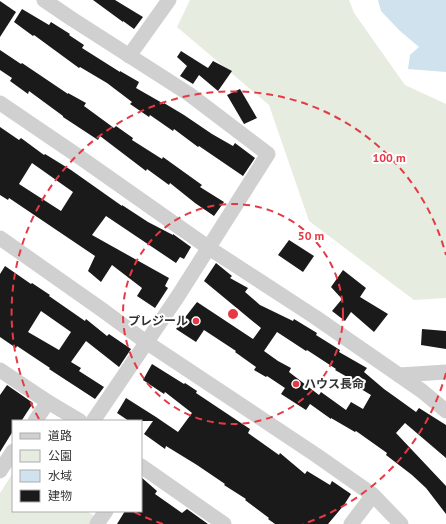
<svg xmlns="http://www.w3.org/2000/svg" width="446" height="524" font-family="'PT Sans','Noto Sans JP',sans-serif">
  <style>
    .green { fill: #e6ecdf }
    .water { fill: #cfe2ee }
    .building { fill: #1a1a1a; fill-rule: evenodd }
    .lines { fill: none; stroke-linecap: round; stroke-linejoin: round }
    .minor { stroke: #d0d0d0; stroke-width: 15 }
    .ring { fill: none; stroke: #e63946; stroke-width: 2; stroke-dasharray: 7 5 }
    .poi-dot { fill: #e63946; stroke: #fff; stroke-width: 1.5 }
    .labels { text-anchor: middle; stroke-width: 4; stroke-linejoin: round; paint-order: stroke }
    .poi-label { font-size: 12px; font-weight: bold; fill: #333; stroke: #fff; text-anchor: end }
    .centre { fill: #e63946; stroke: #fff; stroke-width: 2 }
    .ring-label { font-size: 12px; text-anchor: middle; font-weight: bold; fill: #e63946; stroke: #fff; stroke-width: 4; stroke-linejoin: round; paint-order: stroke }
  </style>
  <rect width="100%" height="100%" fill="#fff"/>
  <g class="green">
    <path d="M190 0H349L354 13 405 85 446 104V298L414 300 309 221 269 105 177 27Z"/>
    <path d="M13 473V511H86L95 516 91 524H0V493Z"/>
  </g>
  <path class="water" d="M378 0H446V72L408 69 410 55 419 47 399 30 381 11Z"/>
  <g class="building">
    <path d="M93 0H115L143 17 134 29 123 21V22Z"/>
    <path d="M0 1 16 12 0 37Z"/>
    <path d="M22 9 49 25 51 22 70 34 69 35 84 45 82 48 120 72V71L139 82 136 88 164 104V103L184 115 212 134 233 146 235 143 255 158 243 176 199 146 198 147 174 129 173 131 150 115 149 117 130 104 132 102 107 83 80 67 79 68 34 35 33 36 14 22Z"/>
    <path d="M0 50 21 64 22 63 68 94V93L86 103 84 106 114 128 116 126 133 138 132 140 162 159 163 157 202 185 200 187 224 202 214 216 195 203 170 183 169 185 147 169 146 171 100 136 98 140 63 117V116L29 91 28 94 10 81 12 78 0 70Z"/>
    <path d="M181 51 208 68 213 61 232 71 218 91 199 75 193 84 180 76 187 66 177 57Z"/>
    <path d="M240 89 257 118 244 124 227 95Z"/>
    <path d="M0 127 19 140 21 138 44 155 45 154 71 170 122 206V205L148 222 173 235V234L191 247 184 259 180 257 176 263 106 216 92 235 169 278 165 286 168 288 155 308 137 296 142 288 112 265 101 282 88 271 95 256 9 198 8 200 0 195ZM32 163 73 192 61 211 19 184Z"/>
    <path d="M289 240 314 256 303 272 278 255Z"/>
    <path d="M216 263 232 276 230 278 248 288 245 292 260 305 293 321 294 319 317 333 316 335 340 350 339 352 367 368 364 372 384 389 398 399 416 412 419 408 446 425V458L405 423 396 433 446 486V514L426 488 412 475 386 455 387 453 356 431 355 432 331 418V419L310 404 306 410 281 394 285 388 267 376 266 377 254 370 256 367 235 352 236 351 204 330 196 342 176 329 197 302 253 339 261 328 204 281ZM277 332 306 351 307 350 336 369 335 370 363 386 361 389 371 395 363 409 351 402 346 410 321 392 319 395 289 372 291 368 278 361 264 351Z"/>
    <path d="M5 266 31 284 32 283 50 295 49 296 85 321 86 319 107 336 109 334 131 349 119 367 86 341 71 362 81 368 79 371 104 387 95 399 49 369 50 368 17 346 16 348 0 337V274ZM41 311 71 332 59 350 28 332Z"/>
    <path d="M343 270 366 288 360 297 388 314 374 332 351 312 345 321 332 311 342 299 331 287Z"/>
    <path d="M422 329 446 331V349L421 345Z"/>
    <path d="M152 364 184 384 185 383 197 391 196 393 250 429 248 433 279 455 280 453 305 474 307 471 330 485 332 481 351 494 344 505 328 524H275L268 519 269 518 245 500 246 499 224 485 225 484 197 465 166 446 165 449 144 434 153 421H129L117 413 126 398 156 417 178 432 192 413 165 392 164 394 143 380Z"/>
    <path d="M7 385 33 403 22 420H20L19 421H13V431L0 452V395Z"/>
    <path d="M141 477 157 491 155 494 182 513 187 509 208 524H117L125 511H141Z"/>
  </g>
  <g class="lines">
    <g class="minor">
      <path d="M44 0 72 19 189 94 268 154 178 296 93 421"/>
      <path d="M129 56 169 0"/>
      <path d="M0 103 81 158 209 248 315 317 422 391 446 411"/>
      <path d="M0 238 101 309 146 342 316 455 373 495 401 524"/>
      <path d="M0 370 48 402 80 421"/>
      <path d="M399 375 446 372"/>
      <path d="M35 421 48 402"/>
      <path d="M141 466 224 524"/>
      <path d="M0 471 13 451"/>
      <path d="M97 524 106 511"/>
      <path d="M351 524 373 495"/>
    </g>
  </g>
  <g class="ring">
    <circle cx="233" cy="314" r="110"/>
    <path d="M446 373A221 221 0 0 1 303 524M163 524A221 221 0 0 1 134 512M39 419A221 221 0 1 1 446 255"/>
  </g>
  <g class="poi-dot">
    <circle cx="196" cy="321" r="4"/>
    <circle cx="296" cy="384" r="4"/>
  </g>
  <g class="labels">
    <g class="poi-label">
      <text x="188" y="325">プレジール</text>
      <text x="304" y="388" text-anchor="start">ハウス長命</text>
    </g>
  </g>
  <circle cx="233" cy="314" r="6" class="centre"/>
  <g class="ring-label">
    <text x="389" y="162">100 m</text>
    <text x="311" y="240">50 m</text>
  </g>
  <rect x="12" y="420" width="130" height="92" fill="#ffffff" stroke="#adadad"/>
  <rect x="20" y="433" width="20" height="6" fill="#d0d0d0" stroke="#adadad"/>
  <text x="48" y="440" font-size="12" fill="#333333">道路</text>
  <rect x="20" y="450" width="20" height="12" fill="#e6ecdf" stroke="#adadad"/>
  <text x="48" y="460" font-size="12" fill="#333333">公園</text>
  <rect x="20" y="470" width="20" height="12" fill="#cfe2ee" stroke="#adadad"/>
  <text x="48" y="480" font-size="12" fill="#333333">水域</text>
  <rect x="20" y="490" width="20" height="12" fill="#1a1a1a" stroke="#adadad"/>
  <text x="48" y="500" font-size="12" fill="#333333">建物</text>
</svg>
